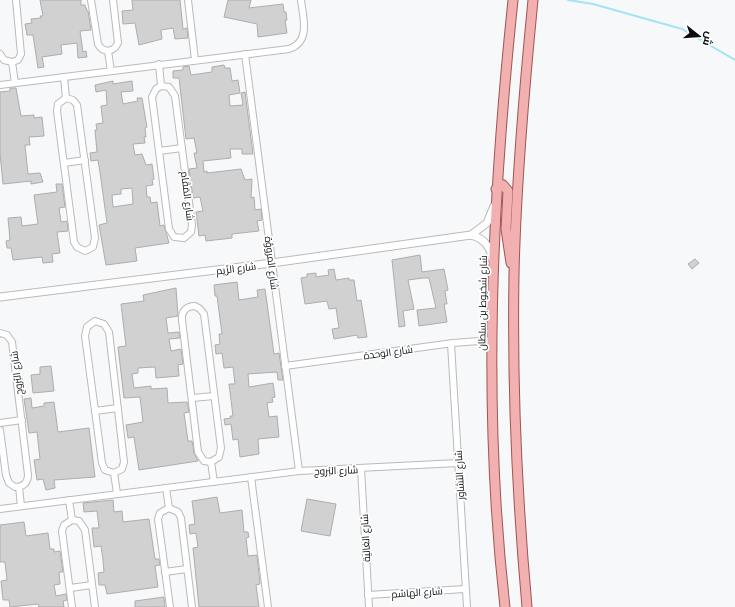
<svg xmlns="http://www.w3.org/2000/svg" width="735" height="607" font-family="Roboto,Cairo,sans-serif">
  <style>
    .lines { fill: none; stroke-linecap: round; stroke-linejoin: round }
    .stream { stroke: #a4e3f2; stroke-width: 2 }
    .building { fill: #d1d1d2; stroke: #adadae; fill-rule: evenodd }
    .minor-casing { stroke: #bababc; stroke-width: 8 }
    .tertiary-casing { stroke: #bababc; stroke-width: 9 }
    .primary-casing { stroke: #9d5555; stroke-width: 11 }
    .minor { stroke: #fff; stroke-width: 6 }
    .tertiary { stroke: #fff; stroke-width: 7 }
    .primary { stroke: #f3b0b0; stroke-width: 9 }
    .labels { text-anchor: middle; stroke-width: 3.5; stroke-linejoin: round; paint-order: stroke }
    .street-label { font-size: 10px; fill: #0b0c0c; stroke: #fff }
  </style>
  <rect width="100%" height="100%" fill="#f7f8f9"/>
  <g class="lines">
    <path class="stream" d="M568 0 593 4 682 29 735 60"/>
  </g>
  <g class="building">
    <path d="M40 0H81V5H85L87 11H88L91 30 80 31 83 52 86 51 87 57 78 58 77 43 61 45 62 54 42 57 44 67 38 68 33 35H27L25 24 32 23 31 19 41 18 40 16H43Z"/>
    <path d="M132 0H180L183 29 187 28 188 38 175 39 173 28 161 30 162 39 139 45 135 23 123 24 122 11 133 10Z"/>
    <path d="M228 0H251L249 8 283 4 284 12H286L287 20H285L287 33 258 37 257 24 224 17Z"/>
    <path d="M224 65 225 68H230L232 81 238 80 240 93 229 95 230 106 243 105 241 93 245 92 253 154H242V149H230L231 158 203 161 204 172 207 171V173L241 169 245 180 252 179 251 198 254 197 255 210 261 209 262 220 257 221 259 231 232 234V238L206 241 205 235 199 236 196 212 203 211 200 197 193 198 189 169 197 168 194 153H197L194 138 186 139 179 78H173V71L183 70V67L189 66 191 75 212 72V67Z"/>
    <path d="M113 81V84L132 81 133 91 121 92 123 104 138 101 137 98H142L147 127 145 128 146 137H144L145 143 133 144 135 155 142 154 146 165 152 164 154 179 152 180 153 185 146 186 147 197H150L151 203 157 202 160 226 164 225 169 243 135 248 137 261 106 265 99 225 107 223 100 172 98 160 91 161 90 153 97 152 95 130H97L96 124 103 123 101 106 107 105 106 90 96 92 95 85ZM132 188 133 204 113 207 112 195 121 194V189Z"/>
    <path d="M10 88H16L21 116 34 115V118L42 117 44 136 29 137 30 145H25L28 174 40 173 43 182 31 184V181L3 184 0 153V92L10 91Z"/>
    <path d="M56 184H62L65 207 59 208 61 222 67 221 68 231 57 232 60 253 52 254 53 262 43 263 42 257 13 260 11 248H7L6 241 10 240 8 218 21 217 22 226 38 224 34 195 57 192Z"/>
    <path d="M420 255 422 272 444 269 448 290 445 291 447 304H444L447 322 419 326 417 310 436 308 429 278H423L408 280 414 309 403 311 405 326 399 327 392 260Z"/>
    <path d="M695 259 699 263 692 269 688 264Z"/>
    <path d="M334 269 336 280 349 278V280H354L357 301 361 300 367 337 358 338 357 335 334 339 332 329 339 328 336 308 329 309 327 301 305 304 301 278 307 277V274L316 273V277L329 275 328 270Z"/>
    <path d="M237 282 239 300 258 297 257 290 265 289 274 354 279 353 283 380H278L277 372 248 374 249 387 273 383 275 397 272 398 273 402 267 403 269 417 277 416 279 437 258 439 259 454 240 457 238 439 233 440 231 424 225 425 224 419 231 418 230 416H233L229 384H235L233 367 224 368 222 353 216 354 215 345 220 344 219 334H222L217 296H215L214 285Z"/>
    <path d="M176 288 178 316 166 318 168 333 179 332 180 338 169 339 171 351 181 349 183 364 178 365 179 376 156 378 155 367 138 368V373L132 374 134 388 151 386V389L167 388 168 403 187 402 189 412 184 413 188 441H192L194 453 198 461 139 470 134 437 128 438 126 425 143 422 140 397 124 398 118 347 126 346 121 304 144 301 143 295Z"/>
    <path d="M51 366 54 391 33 393 31 375 40 374V367Z"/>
    <path d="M31 398 32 408 44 406V403L54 402 58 432 89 428 95 477 54 480 55 488 46 490 43 479 37 480 34 460 40 459 37 432 29 433 24 399Z"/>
    <path d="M217 497 220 513 242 510 244 532H248L249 537 246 538 248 556 257 555 260 584 256 585 259 607H199L193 548 198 547 196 533 190 534 189 525 195 524 192 501Z"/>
    <path d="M307 499 336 504 330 536 301 531Z"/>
    <path d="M113 500 114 512 122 511 123 522 149 519 155 559H159L160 565 155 566 158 587 107 594 105 585H99L98 573 104 572 103 560 101 546 94 547 92 528H99L97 511 84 512 83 503Z"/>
    <path d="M24 522 26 536 48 533 50 549H54V552L60 551 63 572H59L60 584 54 585 56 596 66 594 67 600 63 601 64 607H39L38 604 10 607 9 600H3L1 581 7 580 5 562H0V525Z"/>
    <path d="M164 597 165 607H135V601Z"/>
  </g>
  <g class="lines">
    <defs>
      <g id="minor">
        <path d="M91 0 98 44C103 53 113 53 118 43L113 0"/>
        <path d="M188 0 195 60"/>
        <path d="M108 51 111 71"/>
        <path d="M0 54 4 60 12 62 18 60 21 54 16 0"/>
        <path d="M245 54 299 471"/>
        <path d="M12 62 15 83"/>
        <path d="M159 64 161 86"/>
        <path d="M64 77 66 98"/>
        <path d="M0 85 289 49C311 42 303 17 301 0"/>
        <path d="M161 86 169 87 175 96 192 225 191 232 184 238 174 237 169 229 152 97 156 89Z"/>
        <path d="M66 98 73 100 77 105 95 238 93 247 85 251 77 247 74 242 57 111 58 104Z"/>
        <path d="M159 151 182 148"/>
        <path d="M64 163 85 160"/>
        <path d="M195 306 200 309 204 314 221 448 219 457 211 462 204 461 198 452 182 320C181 312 186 306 195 306Z"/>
        <path d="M95 321 104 324 109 332 124 462 122 469 114 473 105 470 102 463 85 336 87 327Z"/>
        <path d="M0 333 7 335 12 342 28 475C28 483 23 487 15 487L9 483 6 475 0 430"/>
        <path d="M451 344 467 607"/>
        <path d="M285 366 453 343 492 340"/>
        <path d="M192 398 214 396"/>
        <path d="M95 411 118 408"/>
        <path d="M0 423 22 420"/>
        <path d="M211 462 214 482"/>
        <path d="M361 469 369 607"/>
        <path d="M114 473 117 493"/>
        <path d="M251 477 268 607"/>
        <path d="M19 487 21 506"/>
        <path d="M166 488 169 508"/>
        <path d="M69 500 72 520"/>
        <path d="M0 509 299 471 458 463"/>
        <path d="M165 572 187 569"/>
        <path d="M70 588 92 585"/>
        <path d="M368 595 465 589"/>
        <path d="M72 607 62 531 64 525 72 520 79 521 85 530 95 607"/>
        <path d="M170 607 158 519 160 513 169 508 178 512 181 518 192 607"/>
      </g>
      <g id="tertiary">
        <path d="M471 235C483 238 491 247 492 258"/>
        <path d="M0 297 272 263 471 235 487 223 494 206"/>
      </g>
      <g id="primary">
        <path d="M496 189 503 185 508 191 506 229 511 263"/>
        <path d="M505 607C482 405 492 201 513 0"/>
        <path d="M527 607C517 496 512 386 514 274 516 183 524 91 533 0"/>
      </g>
    </defs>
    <use href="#minor" class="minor-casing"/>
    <use href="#tertiary" class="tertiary-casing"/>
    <use href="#primary" class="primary-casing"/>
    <use href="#minor" class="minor"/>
    <use href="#tertiary" class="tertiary"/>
    <use href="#primary" class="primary"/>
  </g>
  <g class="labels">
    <g class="street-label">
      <text transform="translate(188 196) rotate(83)" y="4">شارع المَقَام</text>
      <text transform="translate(272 263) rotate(83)" y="4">شارع المروؤة</text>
      <text transform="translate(236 268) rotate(-7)" y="4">شارع الرِّيم</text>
      <text transform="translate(482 303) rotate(-89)" y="4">شارع شخبوط بن سلطان</text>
      <text transform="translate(388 352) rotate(-8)" y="4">شارع الوَحدة</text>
      <text transform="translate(16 373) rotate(-97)" y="4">شارع البُروج</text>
      <text transform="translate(336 470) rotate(-2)" y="4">شارع البُروج</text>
      <text transform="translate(459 475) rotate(-93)" y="4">شارع التشاور</text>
      <text transform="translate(365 538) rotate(-93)" y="4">شارع الغالية</text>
      <text transform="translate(417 592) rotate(-4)" y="4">شارع الهاشم</text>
    </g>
  </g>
  <g transform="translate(699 36) rotate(107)" stroke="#ffffff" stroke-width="3" paint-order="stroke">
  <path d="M0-3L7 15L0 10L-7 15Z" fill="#0b0c0c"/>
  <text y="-6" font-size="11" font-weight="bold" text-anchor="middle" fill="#0b0c0c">ش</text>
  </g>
</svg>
